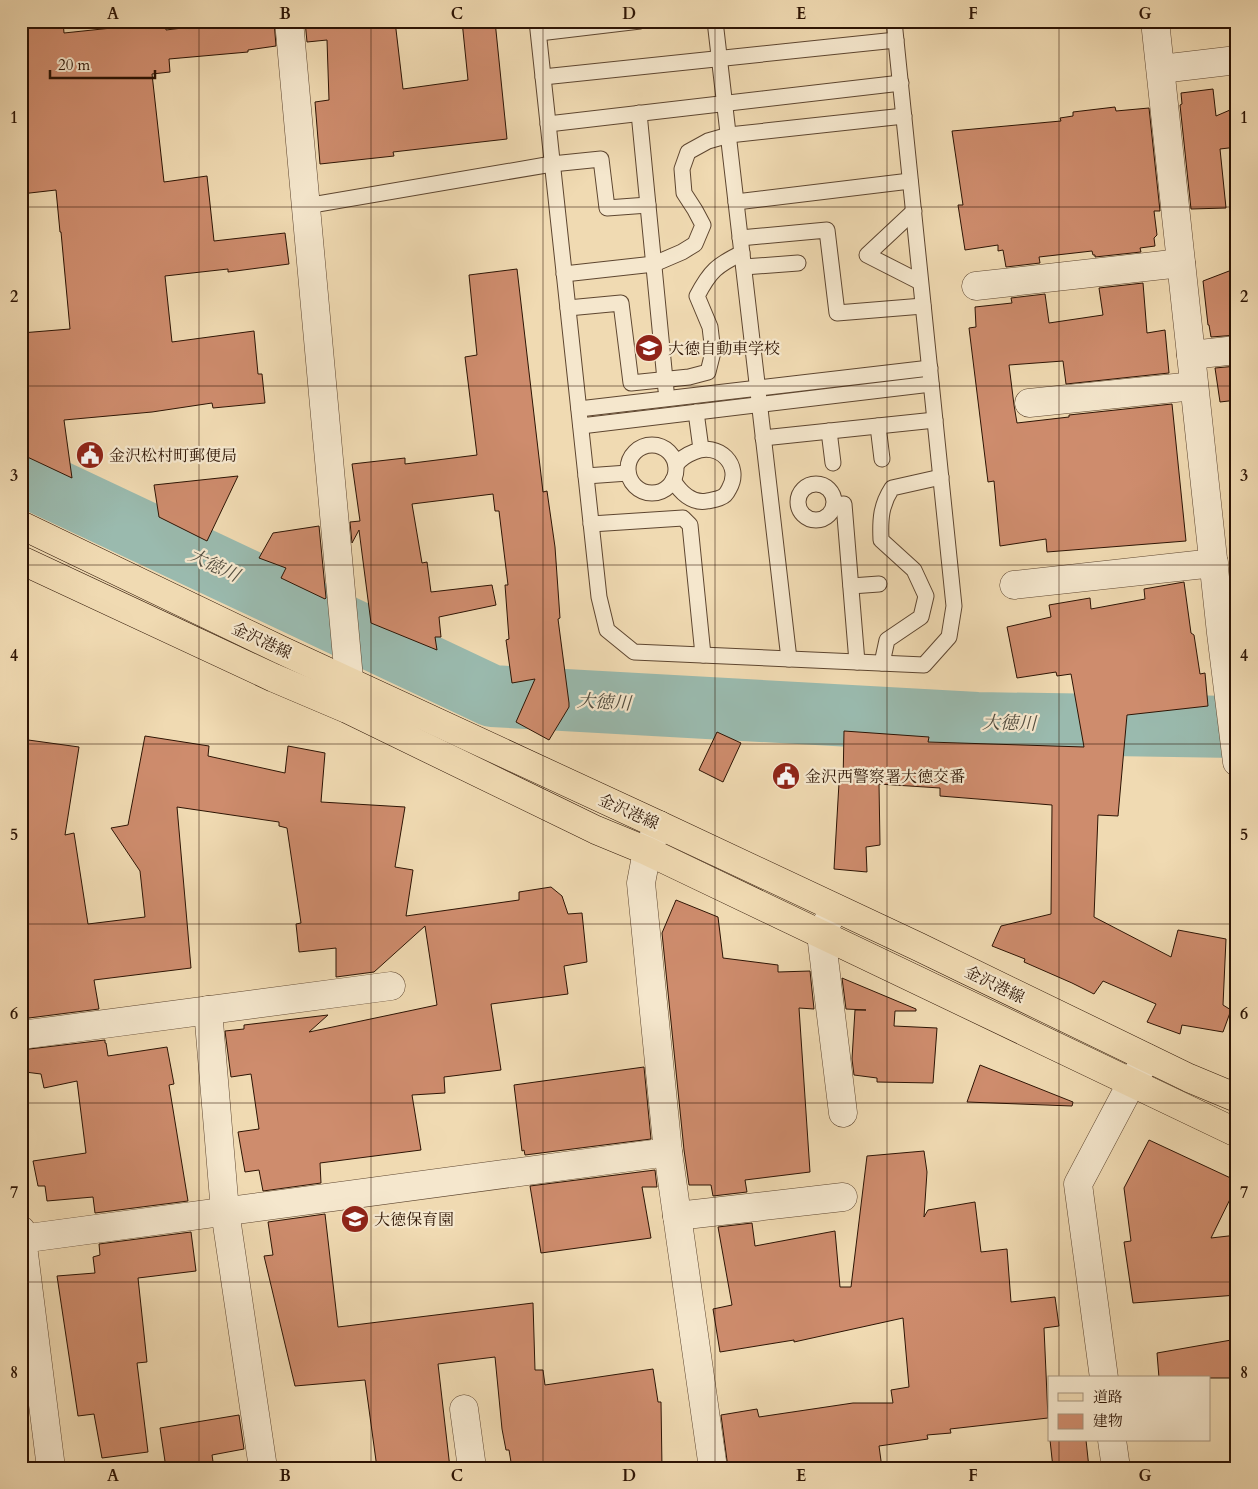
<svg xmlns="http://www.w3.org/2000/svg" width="1258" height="1489" font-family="Cardo,'Noto Serif JP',serif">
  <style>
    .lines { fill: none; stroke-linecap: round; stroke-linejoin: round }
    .river { stroke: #9abaae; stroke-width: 62 }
    .building { fill: #ce8c6d; stroke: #2d1404 }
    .lane-casing { stroke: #5e4630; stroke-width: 17 }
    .street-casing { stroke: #5e4630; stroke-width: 29 }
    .primary-casing { stroke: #2d1404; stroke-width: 29 }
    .lane { stroke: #f5e7cd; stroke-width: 15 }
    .street { stroke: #f5e7cd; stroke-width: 28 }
    .primary { stroke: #f0dab2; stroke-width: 28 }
    .grid { fill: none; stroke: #2d1404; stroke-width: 1; stroke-opacity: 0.55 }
    .labels { text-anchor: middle; stroke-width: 4.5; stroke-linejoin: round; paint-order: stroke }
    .poi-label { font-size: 16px; fill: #2d1404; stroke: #f5e7cd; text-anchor: start }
    .street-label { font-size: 16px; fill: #2d1404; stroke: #f5e7cd }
    .water-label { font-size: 18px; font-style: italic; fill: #534e40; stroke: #f5e7cd }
    .neatline { fill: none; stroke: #2d1404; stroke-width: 2 }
    .grid-label { font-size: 16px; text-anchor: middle; font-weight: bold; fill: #2d1404 }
  </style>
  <rect width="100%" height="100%" fill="#f0dab2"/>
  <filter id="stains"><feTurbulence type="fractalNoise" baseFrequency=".004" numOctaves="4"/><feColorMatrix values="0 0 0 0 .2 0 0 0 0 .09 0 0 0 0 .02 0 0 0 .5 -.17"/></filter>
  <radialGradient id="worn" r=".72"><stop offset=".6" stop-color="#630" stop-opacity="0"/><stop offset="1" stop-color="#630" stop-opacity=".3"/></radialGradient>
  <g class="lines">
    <path class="river" d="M21 474 492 696 977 723 1237 727"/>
  </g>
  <g class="building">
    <path d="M21 21H63L64 33 131 26V21H165L166 30 240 21H274L276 46 248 50V52L169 59 170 72 152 74 164 182 207 176 214 241 285 233 289 264 228 272V269L165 276 172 342 254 331 258 374H262L265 403 213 408 212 403 152 412 64 420 72 478 21 454V333L70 329 61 232H60L56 190 21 194Z"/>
    <path d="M305 21H395L403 89 468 80 462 21H495L507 139 393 152 394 156 320 164 315 102 329 100 327 40 307 42Z"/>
    <path d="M1213 89 1216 116 1237 107V147L1220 149 1226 208 1191 209 1180 105 1182 104 1181 93Z"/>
    <path d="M1115 107 1116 111 1149 108 1160 211H1154L1157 235 1154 238 1155 246 1140 248 1141 252 1095 257V255H1093L1092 251 1039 257 1040 263 1006 267 1003 250 998 251V245L965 250 958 205H963L952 131 1061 121 1060 118 1073 116V112Z"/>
    <path d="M1237 268V335L1211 337 1209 325H1208L1203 281Z"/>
    <path d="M517 269 543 492 547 491 555 547 560 618 558 619 569 703V707L549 740 516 722 535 679 512 683 506 640 509 639 505 585H508L499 511H495L493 494 412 504 422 563 427 562 431 592 492 585 496 605 439 617 441 637H435L437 650 371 623 359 530 352 543 350 522 360 521 352 464 405 458V464L477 455 465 357 477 355 469 275Z"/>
    <path d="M1143 283 1147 333 1165 330 1169 373 1066 384 1063 361 1009 365 1014 405 1017 423 1069 417V415L1172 404 1186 541 1047 552 1046 539 1000 546 994 481 988 482 969 328 976 327 975 307 1012 303 1011 298 1045 294 1049 323 1103 315 1099 288Z"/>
    <path d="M1237 366V400L1220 402 1215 368Z"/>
    <path d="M238 476 207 541 159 517 154 485Z"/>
    <path d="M319 526 326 598 325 599 281 578 286 568 259 558 273 533Z"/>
    <path d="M1184 582 1191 633 1194 635 1200 674 1205 673 1208 706 1127 715 1118 816 1098 815 1094 917 1171 957 1178 930 1226 939 1223 1005 1231 1010 1223 1032 1182 1025 1180 1034 1147 1022 1156 1004 1103 981 1094 994 1072 983 1024 962 1025 959 992 946 1001 926 1051 914 1052 805 940 796V788L879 784 880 845 866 847 867 872 834 869 839 783H843L844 731 929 737 928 742 1084 747 1071 674 1057 676 1056 672 1017 678 1007 627 1051 617 1049 605 1090 598 1091 609 1145 599 1144 589Z"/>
    <path d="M717 732 741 743 723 782 699 770Z"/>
    <path d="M145 736 209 746 208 756 285 773 288 746 325 753 321 802 405 807 395 867 413 870 406 916 519 900V892L551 887 562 896 568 914 582 913 587 962 564 966 568 994 491 1004 501 1070 444 1077 445 1093 412 1095 421 1150 320 1163 321 1183 263 1191 259 1170 245 1172 238 1132 259 1129 251 1074 231 1077 225 1031 244 1029V1025L328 1015 309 1032 437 1005 425 926 374 972 336 977V948L299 952 296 924 301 923 287 828 279 826V822L177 807 191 968 94 980 99 1009 21 1019V739L79 747 65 835 74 833 88 924 145 917 140 871 111 828 128 825Z"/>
    <path d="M676 900 718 917 723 958 778 965V972L810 971 814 1009 799 1008 810 1172 745 1180 747 1192 713 1196 711 1185H689L684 1150 662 933Z"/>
    <path d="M842 978 916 1009V1011H895L894 1026 937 1028 933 1083 877 1082V1078L854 1075 852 1059 855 1010H866L846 1009Z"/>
    <path d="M105 1040V1043H106L108 1056 167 1047 174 1084 169 1085 188 1201 95 1213 93 1197 47 1201 45 1186H38L33 1161 86 1153 77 1081 44 1088 41 1074 25 1072 21 1059V1050Z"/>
    <path d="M980 1065 1073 1102 1072 1106 967 1102Z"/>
    <path d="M644 1067 651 1139 525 1155 524 1150 522 1151 514 1085Z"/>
    <path d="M1149 1140 1237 1181V1185L1211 1238 1237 1235V1295L1133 1303 1124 1242 1131 1241 1124 1188Z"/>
    <path d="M924 1151 927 1172 924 1217 928 1210 975 1202 981 1252 1007 1249 1011 1302 1055 1297 1059 1326 1044 1328 1048 1418 950 1429 951 1433 927 1435 928 1439 879 1446 882 1468H728L721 1415 757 1409 759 1417 853 1403H893L891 1390 909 1387 903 1318 794 1342V1340L720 1352 713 1309 732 1305 718 1227 752 1223 755 1246 835 1231 840 1287H851L867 1156Z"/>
    <path d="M655 1170 657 1187H642L651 1238 541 1253 530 1186Z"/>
    <path d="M325 1214 338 1327 533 1303 535 1370H543L545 1385 653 1369 658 1402H661L662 1468H512L509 1450H506L502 1429 495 1357 438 1364 450 1468H377L365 1380 295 1386 264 1256 273 1255 268 1222Z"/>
    <path d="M191 1232 196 1271 138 1278 147 1362 137 1363 148 1452 102 1458 94 1414 78 1416 57 1276 95 1273 93 1257 100 1255 99 1244Z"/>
    <path d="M1237 1339V1378H1159L1157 1353Z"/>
    <path d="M239 1415 244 1449 212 1455 214 1468H166L160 1428Z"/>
    <path d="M1050 1440H1086L1089 1468H1053Z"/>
  </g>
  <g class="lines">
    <defs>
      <g id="lane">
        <path d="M537 21 599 597 607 630 634 652 924 665 949 637 954 606 894 21"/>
        <path d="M715 21 789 659"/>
        <path d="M539 33 640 21"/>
        <path d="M543 77 896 40"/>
        <path d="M639 113 666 390"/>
        <path d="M548 124 901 83"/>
        <path d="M736 202 910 181"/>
        <path d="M306 206 552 164 601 159 607 208 648 205"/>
        <path d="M914 211 867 255 920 282"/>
        <path d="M740 238 827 230 837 313 923 306"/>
        <path d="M744 267 798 263"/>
        <path d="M564 274 654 264 682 252 695 244 703 225 695 210 684 193 682 169 688 152 708 141 729 135 904 116"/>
        <path d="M568 308 621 303 631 383 689 377 708 372 713 352 710 327 697 296C710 271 717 265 742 253"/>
        <path d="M579 409 930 368"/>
        <path d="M696 412 701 449"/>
        <path d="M581 426 931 384"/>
        <path d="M878 426 882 459"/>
        <path d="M829 431 833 463"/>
        <path d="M763 438 935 420"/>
        <circle cx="652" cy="469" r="24"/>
        <path d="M586 476 628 473"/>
        <path d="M673 480C680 492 692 504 707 501 712 500 721 499 725 495 727 493 728 491 729 489 743 465 718 441 694 452 686 455 681 458 676 465"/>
        <circle cx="816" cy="502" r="18"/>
        <path d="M834 505 844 504 857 662"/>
        <path d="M591 524 683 518 690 525 703 655"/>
        <path d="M851 586 879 584"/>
        <path d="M882 663 887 640 921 617 926 596 914 570 881 540C880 519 881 505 892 488L941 477"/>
      </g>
      <g id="street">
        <path d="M289 21 348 668 349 680 348 702"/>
        <path d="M1155 21 1221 633 1237 762"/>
        <path d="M1161 69 1237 60"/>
        <path d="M976 286 1181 263"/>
        <path d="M1191 355 1237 350"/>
        <path d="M1029 403 1194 386"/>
        <path d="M1014 585 1214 563"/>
        <path d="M835 908 821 934 843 1113"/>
        <path d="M208 1010 225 1211 263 1468"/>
        <path d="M21 1035 391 986"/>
        <path d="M668 1152 713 1468"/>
        <path d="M677 1216 843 1197"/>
        <path d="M21 1230 51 1468"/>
        <path d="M21 1239 668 1152 641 883 647 851 659 825"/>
        <path d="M1104 1378 1078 1184 1132 1082 1147 1058"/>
        <path d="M464 1409 472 1468"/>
        <path d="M1112 1440 1116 1468"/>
      </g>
      <g id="primary">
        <path d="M21 525 281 650 659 825 919 947 1189 1078 1237 1098"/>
        <path d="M21 560 274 678 347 709 596 830 647 851 1237 1133"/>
      </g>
    </defs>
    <use href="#lane" class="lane-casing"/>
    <use href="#street" class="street-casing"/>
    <use href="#primary" class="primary-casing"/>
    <use href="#lane" class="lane"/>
    <use href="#street" class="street"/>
    <use href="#primary" class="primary"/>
  </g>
  <path class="grid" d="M199 21V1468M371 21V1468M543 21V1468M715 21V1468M887 21V1468M1059 21V1378M21 207H1237M21 386H1237M21 565H1237M21 744H1237M21 924H1237M21 1103H1237M21 1282H1237M1059 1440V1468"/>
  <defs>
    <symbol id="school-disc" viewBox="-11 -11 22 22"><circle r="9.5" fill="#8f2418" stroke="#f5e7cd"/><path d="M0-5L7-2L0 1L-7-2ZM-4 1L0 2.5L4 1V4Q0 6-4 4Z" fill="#fff"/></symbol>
    <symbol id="civic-disc" viewBox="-11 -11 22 22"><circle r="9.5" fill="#8f2418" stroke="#f5e7cd"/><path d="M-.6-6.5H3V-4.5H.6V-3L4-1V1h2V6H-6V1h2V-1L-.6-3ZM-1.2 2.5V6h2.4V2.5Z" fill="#fff"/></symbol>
  </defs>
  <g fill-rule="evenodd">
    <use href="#school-disc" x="633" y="332" width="32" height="32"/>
    <use href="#civic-disc" x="74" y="439" width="32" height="32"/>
    <use href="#civic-disc" x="770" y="760" width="32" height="32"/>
    <use href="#school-disc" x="339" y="1203" width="32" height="32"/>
  </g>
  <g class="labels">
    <g class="poi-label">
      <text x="668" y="354">大徳自動車学校</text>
      <text x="109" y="461">金沢松村町郵便局</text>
      <text x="805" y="782">金沢西警察署大徳交番</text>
      <text x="374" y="1225">大徳保育園</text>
    </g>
    <g class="street-label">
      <text transform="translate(262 640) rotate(25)" y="6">金沢港線</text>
      <text transform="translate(629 811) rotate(24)" y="6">金沢港線</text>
      <text transform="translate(995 984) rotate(26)" y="6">金沢港線</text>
    </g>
    <g class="water-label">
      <text transform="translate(214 565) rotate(25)" y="6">大徳川</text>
      <text transform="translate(604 702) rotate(3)" y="6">大徳川</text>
      <text transform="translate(1009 723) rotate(1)" y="6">大徳川</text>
    </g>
  </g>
  <rect width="1258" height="1489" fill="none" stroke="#f0dab2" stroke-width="55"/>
  <rect x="1048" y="1376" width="162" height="65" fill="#f5e7cd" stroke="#a5937d"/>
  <rect x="1058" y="1393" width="25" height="8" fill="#f0dab2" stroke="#a5937d"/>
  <text x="1093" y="1402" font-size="15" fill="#2d1404">道路</text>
  <rect x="1058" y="1414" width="25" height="15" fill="#ce8c6d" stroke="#a5937d"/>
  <text x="1093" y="1426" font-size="15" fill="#2d1404">建物</text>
  <path d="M50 70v8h105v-8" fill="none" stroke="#2d1404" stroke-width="2.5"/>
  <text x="58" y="70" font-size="15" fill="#2d1404" stroke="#f5e7cd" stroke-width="4" paint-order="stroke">20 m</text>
  <rect x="28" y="28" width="1202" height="1434" class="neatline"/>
  <g class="grid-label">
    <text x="113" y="19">A</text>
    <text x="285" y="19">B</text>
    <text x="457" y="19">C</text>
    <text x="629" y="19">D</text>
    <text x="801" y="19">E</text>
    <text x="973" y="19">F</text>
    <text x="1145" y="19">G</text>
    <text x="14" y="123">1</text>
    <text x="1244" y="123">1</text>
    <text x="14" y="302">2</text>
    <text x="1244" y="302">2</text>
    <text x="14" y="481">3</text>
    <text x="1244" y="481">3</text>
    <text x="14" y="661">4</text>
    <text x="1244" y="661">4</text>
    <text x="14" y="840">5</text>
    <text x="1244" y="840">5</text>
    <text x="14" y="1019">6</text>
    <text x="1244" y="1019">6</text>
    <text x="14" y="1198">7</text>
    <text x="1244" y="1198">7</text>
    <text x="14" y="1378">8</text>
    <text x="1244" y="1378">8</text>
    <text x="113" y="1481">A</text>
    <text x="285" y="1481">B</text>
    <text x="457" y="1481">C</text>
    <text x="629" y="1481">D</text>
    <text x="801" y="1481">E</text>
    <text x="973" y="1481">F</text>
    <text x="1145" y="1481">G</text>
  </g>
  <rect width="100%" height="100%" filter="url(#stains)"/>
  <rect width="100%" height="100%" fill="url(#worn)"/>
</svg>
